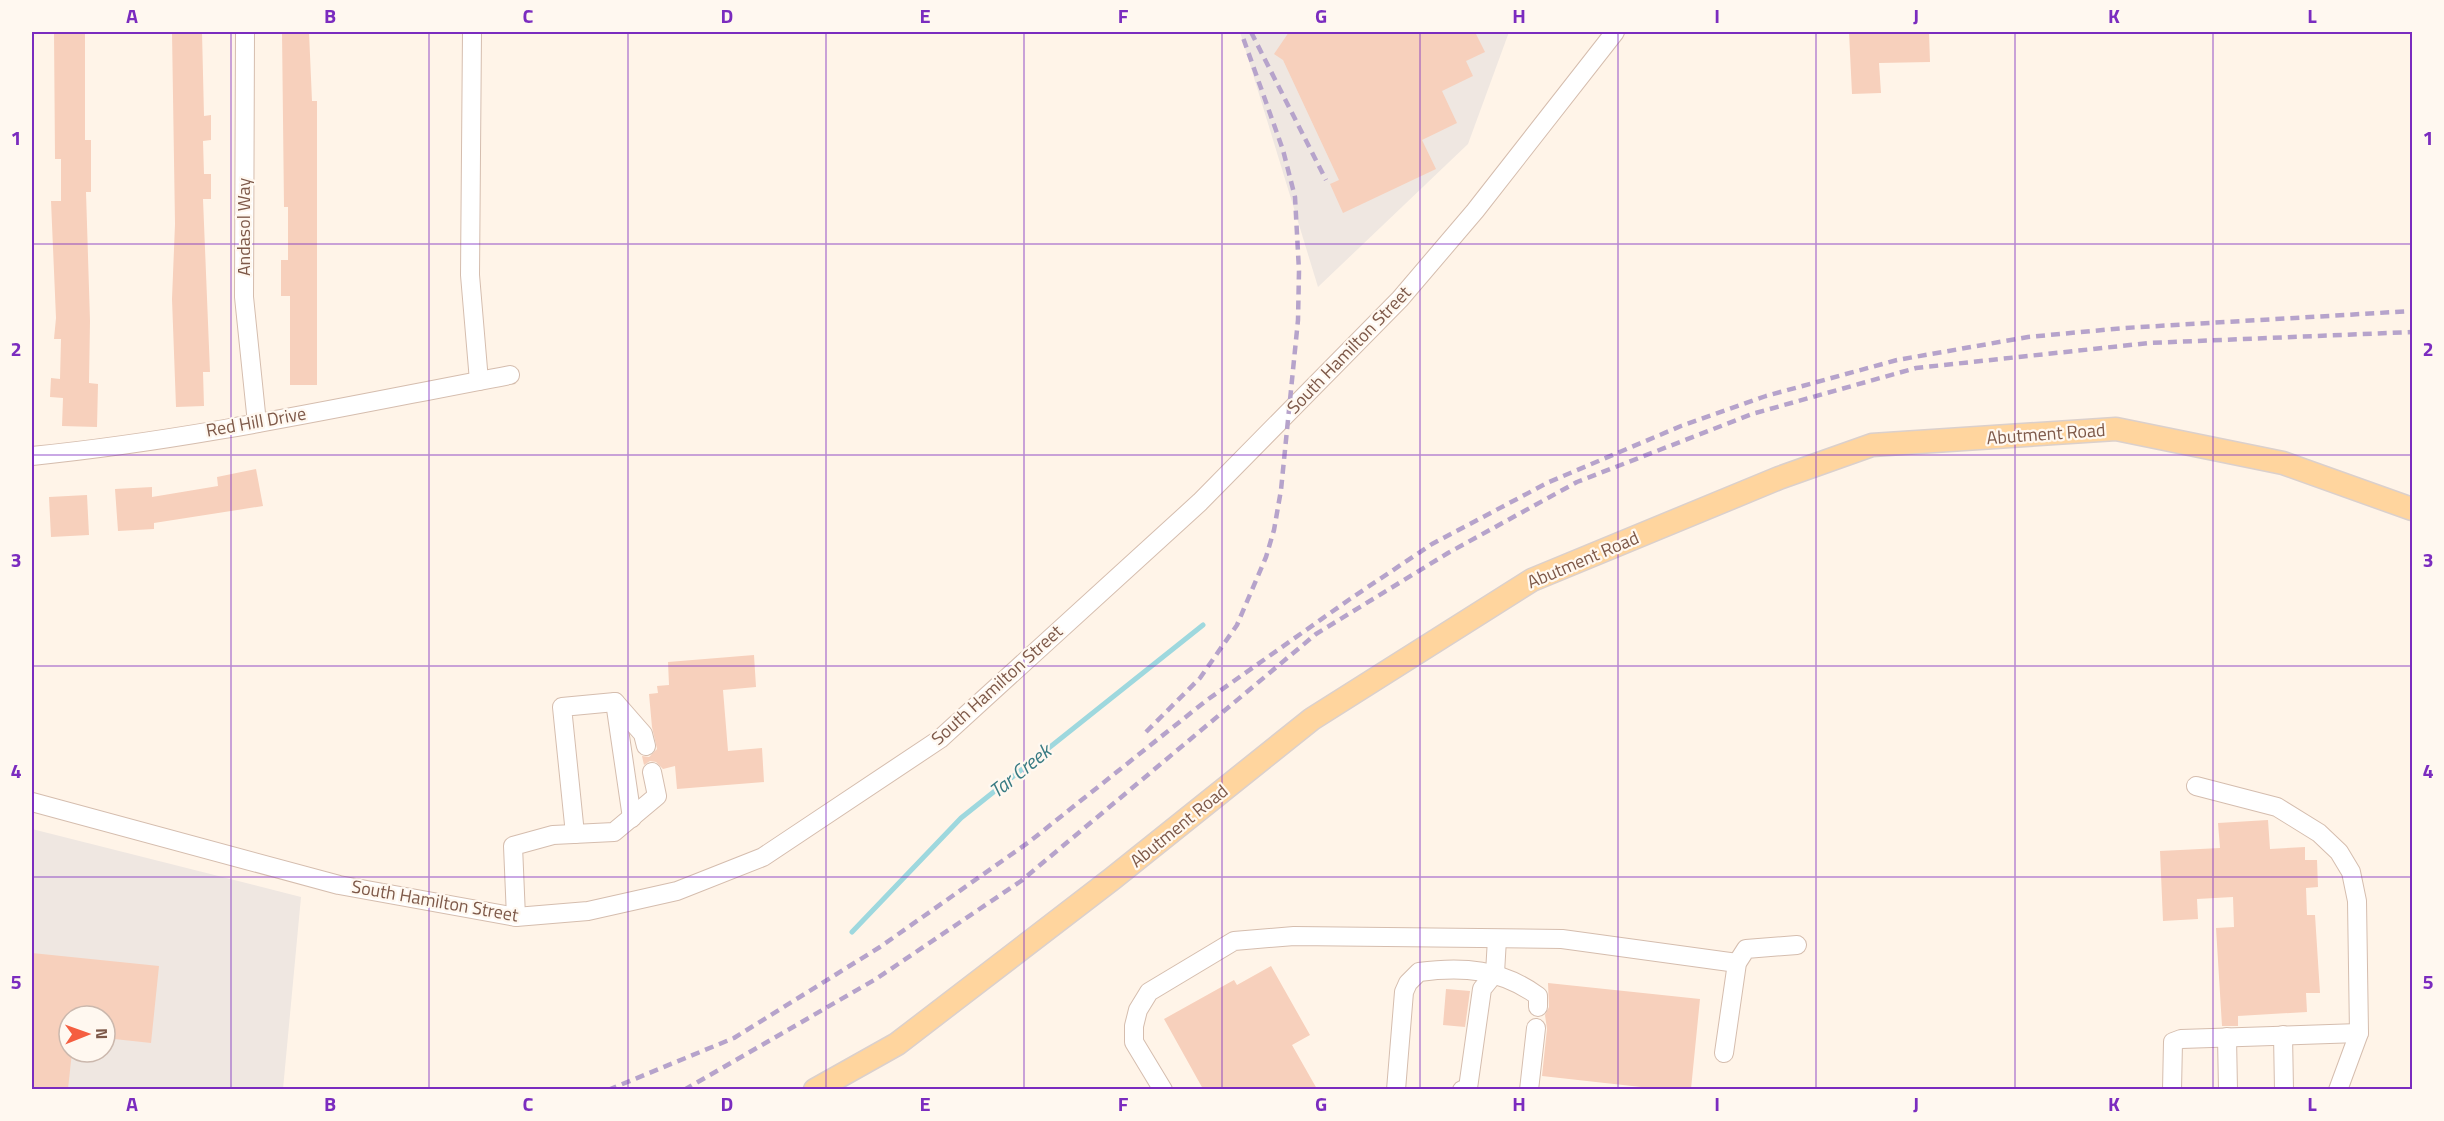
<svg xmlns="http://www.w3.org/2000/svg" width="2444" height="1121" font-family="'Titillium Web',sans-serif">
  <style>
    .industrial { fill: #efe7e1; fill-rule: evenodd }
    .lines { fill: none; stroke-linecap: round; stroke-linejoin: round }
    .stream { stroke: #9ed8de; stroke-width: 5 }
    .building { fill: #f7d0bc }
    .minor-casing { stroke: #d5bdae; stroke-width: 20 }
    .major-casing { stroke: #dbd0cc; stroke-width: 25 }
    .minor { stroke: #fff; stroke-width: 18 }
    .major { stroke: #ffd59e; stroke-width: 22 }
    .rail { stroke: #b6a3cb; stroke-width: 4.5; stroke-dasharray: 9 6; stroke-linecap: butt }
    .grid { fill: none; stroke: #7b2cbf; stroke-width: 1.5; stroke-opacity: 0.55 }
    .labels { text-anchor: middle; stroke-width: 4.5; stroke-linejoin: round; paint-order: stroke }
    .street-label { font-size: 18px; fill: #7d5848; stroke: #fff8f0 }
    .water-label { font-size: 20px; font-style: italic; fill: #397b83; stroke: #fff8f0 }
    .neatline { fill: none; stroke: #7b2cbf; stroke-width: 2 }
    .grid-label { font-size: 20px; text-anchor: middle; font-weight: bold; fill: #7b2cbf }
  </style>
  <rect width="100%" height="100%" fill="#fff4e8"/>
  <g class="industrial">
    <path d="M1240 32H1509L1468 144 1318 287Z"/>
    <path d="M32 829 301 897 283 1089H32ZM69 1016H105V1052H69Z"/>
  </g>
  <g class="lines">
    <path class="stream" d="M852 932 961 818 1203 625"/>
  </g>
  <g class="building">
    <path d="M54 32H85V140H91V192H86L90 321 89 383 98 384 97 427 62 426 63 398 50 397 51 378 60 379 61 339H54L56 318 51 201H61V159H55Z"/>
    <path d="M172 32H202L204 116 211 115V140L203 141 204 174H211V199H203L210 372H203L204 406 176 407 172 299 175 224Z"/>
    <path d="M282 32H309L312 101H317V385H290V296H281V260H288V207H284Z"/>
    <path d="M1289 32H1475L1485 52 1466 61 1473 76 1442 91 1457 123 1422 140 1436 169 1343 213 1330 184 1339 180 1283 60 1274 54Z"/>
    <path d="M1849 32H1929L1930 62 1879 63 1881 93 1852 94Z"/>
    <path d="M256 469 263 506 154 523V529L118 531 115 489 152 487V497L218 486 217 477Z"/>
    <path d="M87 495 89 535 51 537 49 497Z"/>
    <path d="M754 655 756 687 723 690 728 751 762 748 764 782 677 789 675 766 663 769 656 762 650 761 644 765 642 756 649 757 657 749 652 727 649 694 658 693 657 686 669 685 668 662Z"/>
    <path d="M2268 820 2270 849 2305 847V860H2317L2318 887 2306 888 2307 915H2315L2320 993H2306L2307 1012 2238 1016V1026H2222L2216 928 2234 927 2233 897 2197 899 2198 919 2163 921 2160 851 2220 848 2218 823Z"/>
    <path d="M32 953 159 966 151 1043 105 1038V1016H69V1052H72L68 1089H32Z"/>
    <path d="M1271 966 1310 1035 1292 1045 1317 1089H1203L1164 1019 1234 980 1237 985Z"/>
    <path d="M1548 983 1700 999 1691 1089H1659L1542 1076 1547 1029 1545 1015 1549 1007Z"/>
    <path d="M1446 989 1470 991 1465 1027 1443 1025Z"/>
  </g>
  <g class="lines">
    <defs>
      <g id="minor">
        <path d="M245 32 244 297 257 423"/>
        <path d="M472 32 470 275 479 381"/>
        <path d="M32 456C192 440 351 405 510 375"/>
        <path d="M615 702 632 818"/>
        <path d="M2196 786 2277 807 2319 833 2339 852 2351 872 2357 901 2359 1033 2338 1090"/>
        <path d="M32 802 339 885 516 917 588 911 677 891 763 857 940 739 1200 502 1400 299 1475 211 1615 32"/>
        <path d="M575 834 562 707 615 702 643 734 646 746"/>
        <path d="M516 917 513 846 553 835 614 832 657 796 652 772"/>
        <path d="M2283 1035 2284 1090"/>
        <path d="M2227 1037 2228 1090"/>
        <path d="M1724 1053 1737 963 1746 949 1797 945"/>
        <path d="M1163 1090 1134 1042V1026L1138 1010 1149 992 1234 941 1294 936 1562 939 1737 963"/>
        <path d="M1396 1090 1404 992 1408 983 1419 972C1463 966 1501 969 1538 996V1007"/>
        <path d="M1462 1090 1468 1088 1482 989 1495 973 1497 939"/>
        <path d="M1529 1090 1536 1028"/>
        <path d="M2172 1090 2173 1042 2181 1039 2359 1033"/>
      </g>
      <path id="major" d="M815 1090 897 1044 1112 879 1312 719 1532 580 1779 478 1872 445 2116 429 2283 463 2412 509"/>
    </defs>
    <use href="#minor" class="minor-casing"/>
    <use href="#major" class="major-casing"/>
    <use href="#minor" class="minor"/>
    <use href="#major" class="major"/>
    <g class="rail">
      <path d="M1251 32 1326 180"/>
      <path d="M1146 732 1200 678 1237 625 1266 557 1274 530 1281 490 1298 320 1299 271 1295 197 1283 150 1241 32"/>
      <path d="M608 1090 734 1038 880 947 1029 842 1207 700 1350 599 1432 544 1549 482 1681 426 1766 396 1897 360 2028 337 2124 328 2412 311"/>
      <path d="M684 1090 876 979 1021 881 1316 634 1448 553 1577 482 1752 414 1916 368 2149 343 2412 332"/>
    </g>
  </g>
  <path class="grid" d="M231 32V1090M429 32V1090M628 32V1090M826 32V1090M1024 32V1090M1222 32V1090M1420 32V1090M1618 32V1090M1816 32V1090M2015 32V1090M2213 32V1090M32 244H2412M32 455H2412M32 666H2412M32 877H2412"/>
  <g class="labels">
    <g class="street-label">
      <text transform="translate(244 227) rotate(-90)" y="6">Andasol Way</text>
      <text transform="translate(1349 350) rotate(-46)" y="6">South Hamilton Street</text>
      <text transform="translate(256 422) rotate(-10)" y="6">Red Hill Drive</text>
      <text transform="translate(2046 434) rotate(-4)" y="6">Abutment Road</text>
      <text transform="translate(1583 560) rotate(-23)" y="6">Abutment Road</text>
      <text transform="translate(997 685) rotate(-42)" y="6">South Hamilton Street</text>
      <text transform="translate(1179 826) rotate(-39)" y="6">Abutment Road</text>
      <text transform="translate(435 901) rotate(10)" y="6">South Hamilton Street</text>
    </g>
    <g class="water-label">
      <text transform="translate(1020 771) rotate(-39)" y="7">Tar Creek</text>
    </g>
  </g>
  <rect width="2444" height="1121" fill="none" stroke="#fff8f0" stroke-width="66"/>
  <g transform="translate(87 1034) rotate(89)"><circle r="28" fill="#fff8f0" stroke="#cbb8ad" stroke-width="1.5"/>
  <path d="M0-4.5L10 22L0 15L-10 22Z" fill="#f55e40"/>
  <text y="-9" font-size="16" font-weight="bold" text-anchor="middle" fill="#7d5848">N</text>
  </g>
  <rect x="33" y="33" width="2378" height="1055" class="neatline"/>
  <g class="grid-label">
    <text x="132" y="23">A</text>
    <text x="330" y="23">B</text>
    <text x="528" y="23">C</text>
    <text x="727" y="23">D</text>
    <text x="925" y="23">E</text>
    <text x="1123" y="23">F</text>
    <text x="1321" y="23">G</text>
    <text x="1519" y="23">H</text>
    <text x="1717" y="23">I</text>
    <text x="1916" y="23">J</text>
    <text x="2114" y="23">K</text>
    <text x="2312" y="23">L</text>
    <text x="16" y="145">1</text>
    <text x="2428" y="145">1</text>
    <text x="16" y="356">2</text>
    <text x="2428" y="356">2</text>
    <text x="16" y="567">3</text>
    <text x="2428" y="567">3</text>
    <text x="16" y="778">4</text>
    <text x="2428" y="778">4</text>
    <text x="16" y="989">5</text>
    <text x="2428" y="989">5</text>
    <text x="132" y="1111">A</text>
    <text x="330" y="1111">B</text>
    <text x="528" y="1111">C</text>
    <text x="727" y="1111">D</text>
    <text x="925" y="1111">E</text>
    <text x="1123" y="1111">F</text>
    <text x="1321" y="1111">G</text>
    <text x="1519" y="1111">H</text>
    <text x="1717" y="1111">I</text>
    <text x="1916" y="1111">J</text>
    <text x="2114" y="1111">K</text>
    <text x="2312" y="1111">L</text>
  </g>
</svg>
